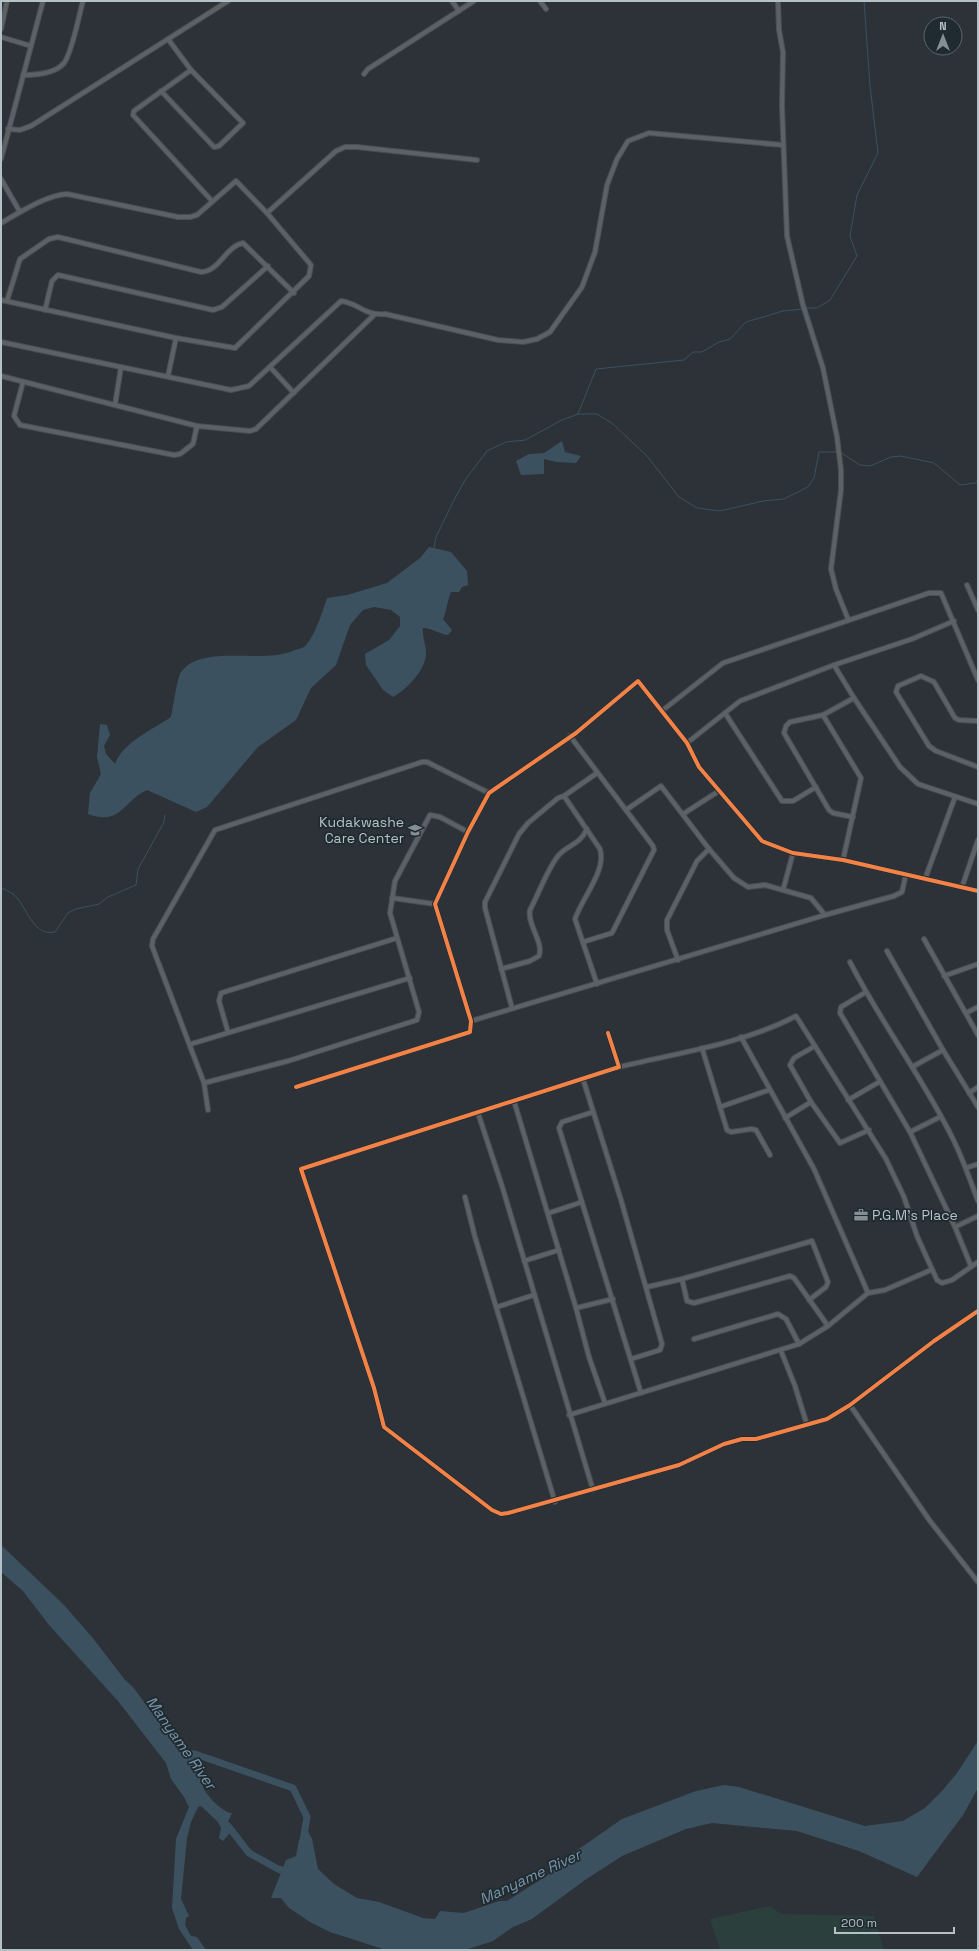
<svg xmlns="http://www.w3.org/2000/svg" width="979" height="1951" font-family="'Space Grotesk',sans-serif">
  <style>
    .green { fill: #2b3f3d }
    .water { fill: #3c515f }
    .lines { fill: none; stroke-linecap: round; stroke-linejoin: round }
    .stream { stroke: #3c515f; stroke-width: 1 }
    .river { stroke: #3c515f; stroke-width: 7 }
    .street-casing { stroke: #4a4e52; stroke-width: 6 }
    .street { stroke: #5b6165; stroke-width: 4 }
    .cycleway-casing { stroke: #1f2a31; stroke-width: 6 }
    .cycleway { stroke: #f48246; stroke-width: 4 }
    .labels { text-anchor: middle; stroke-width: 3.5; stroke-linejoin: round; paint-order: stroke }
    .poi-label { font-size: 14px; fill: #b6c0c7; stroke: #1f2a31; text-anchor: end }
    .water-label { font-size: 15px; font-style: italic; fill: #7a95a7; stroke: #1f2a31 }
  </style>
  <rect width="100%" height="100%" fill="#2c3237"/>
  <path class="green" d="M770 1906 781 1914 874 1916 884 1950H720L710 1919Z"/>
  <g class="water">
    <path d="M562 441 565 452 581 456 576 463 556 462 544 459V474L521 475 516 461 529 454 544 453Z"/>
    <path d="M429 547 451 552 467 571 468 585 462 587 459 592H451C447 601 447 610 443 619L452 630 448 635C439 634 432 628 423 628 422 637 426 644 426 653 426 670 407 689 393 697L383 690 366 665 365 654 389 640 400 626V617L391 610 374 607 363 610 350 625 336 665 311 688 296 720 258 747 207 807 196 812 147 790C123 801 121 826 88 814L90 793 101 774 97 757 100 724 107 725 110 735 104 746 106 754 115 764C123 742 152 730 171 717 173 708 177 678 181 672 202 643 264 665 295 650 298 649 304 648 306 645 315 636 323 610 327 598L347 595 387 583 420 558Z"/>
    <path d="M1 1545 64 1605 92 1637 125 1680 133 1687 174 1743C182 1747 188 1751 194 1758 203 1768 200 1776 203 1787 206 1795 223 1813 232 1813L228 1822 235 1831 234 1834H229L223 1841 219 1838 221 1828 218 1822 201 1806 198 1807 191 1822 187 1838 181 1899 189 1916 186 1918 185 1925 191 1936 197 1937 206 1950H193L179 1929 172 1908 176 1839 189 1807 184 1797 171 1779 166 1763 118 1701 49 1625 23 1591 1 1572Z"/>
    <path d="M978 1741V1788L963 1815 917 1877 859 1851 797 1831 712 1823 686 1829 622 1856 585 1880 532 1919 513 1927 493 1941 465 1950H386L330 1932 310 1922 289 1908 281 1898H271L286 1860 296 1856 299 1840 307 1829 312 1839 318 1869 334 1884 357 1898 379 1902 423 1918 435 1919 440 1911 464 1913 499 1901H507L548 1875 563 1860 622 1819 696 1791 724 1785 739 1787 865 1826 903 1821 925 1808 942 1791 957 1773Z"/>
  </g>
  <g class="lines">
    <g class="stream">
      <path d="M806 308H817L830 300 857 256 850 236 857 195 878 153 870 86 864 1"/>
      <path d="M578 414 596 369 684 360 693 352H702L719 342 730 339 746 322 783 311 803 309"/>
      <path d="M840 452 860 465 870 466 891 457 901 456 934 463 960 485 975 483 978 480"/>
      <path d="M434 548 436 537 454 500 465 480 487 451 506 442 525 440 562 420 578 414H597L613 424 647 456 679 497 697 508 720 511 763 501 784 499 808 487 814 478 819 452H837"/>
      <path d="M1 888C5 890 9 891 13 894 27 905 32 937 55 932L68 913 76 909 99 904 108 897 136 885 138 869 164 822 165 815"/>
    </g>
    <g class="river">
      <path d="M182 1753 195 1754 293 1788 307 1817 303 1841"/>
      <path d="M228 1826 249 1853 278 1869 290 1872"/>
    </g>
    <defs>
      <g id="street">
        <path d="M452 1 459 11"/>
        <path d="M540 1 546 9"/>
        <path d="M778 1 779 30 783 52 782 106 787 236 803 305 823 368 837 437 841 470V490L831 569 836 589 848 619"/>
        <path d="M1 29 7 1"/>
        <path d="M1 37 31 46"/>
        <path d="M191 70 134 111 133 115 212 201"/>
        <path d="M364 74 368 69 474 1"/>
        <path d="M23 75C36 75 55 74 64 63 72 53 79 15 83 1"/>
        <path d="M161 91 214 147 219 146 243 123 191 70 168 39"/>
        <path d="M8 129 20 130 31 126 228 1"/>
        <path d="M1 159 43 1"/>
        <path d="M1 179 20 212"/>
        <path d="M267 213 336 151 345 147H357L477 160"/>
        <path d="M1 223C19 213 46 195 67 194L178 217H190L197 215 236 181 267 213 311 265 309 276 235 348 176 338 1 300"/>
        <path d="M7 301 20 259 49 239 58 237 201 272C219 272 226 246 243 243L294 293"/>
        <path d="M45 310 52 281 58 275 213 310 222 307 268 266"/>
        <path d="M1 342 231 390 249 386 341 301C359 303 364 316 385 314L498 340 523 342 537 339 550 332 582 287 595 252 607 185 617 159 628 141 649 133 783 145"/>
        <path d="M270 367 294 393"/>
        <path d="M1 376 197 426 250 431 256 429 374 315"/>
        <path d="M168 376 176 338"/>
        <path d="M23 382 14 416 20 425 174 455 180 454 193 444 197 426"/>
        <path d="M115 405 121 367"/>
        <path d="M967 585 978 610"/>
        <path d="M834 665 854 698 900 767 918 784 978 804"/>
        <path d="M663 710 723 663 929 593H941L978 680"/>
        <path d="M725 713 782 801H793L816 787"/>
        <path d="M823 715 861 778 843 860"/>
        <path d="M978 721 959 720 955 718 934 682 921 676 898 686 896 692 929 746 936 751 978 767"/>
        <path d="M570 736 653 846 654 850 612 933 583 942"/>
        <path d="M687 743 740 701 834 665 912 639 954 621"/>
        <path d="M564 796 600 849C607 870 582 898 575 919L597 984"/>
        <path d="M626 810 661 786 709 849 734 878 748 887 765 885 811 898 825 915"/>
        <path d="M683 814 719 791"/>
        <path d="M853 817 833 813 829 810 784 733 786 726 790 722 823 715 854 698"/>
        <path d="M925 879 955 797"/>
        <path d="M962 887 978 840"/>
        <path d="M783 890 793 853"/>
        <path d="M392 898 435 904"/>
        <path d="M924 939 978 1035"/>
        <path d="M887 951 943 1050"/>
        <path d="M678 960 667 930V920L697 861 709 849"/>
        <path d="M850 962C881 1023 923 1078 953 1139 963 1159 970 1180 978 1201"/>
        <path d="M501 969 530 961 539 956C544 942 527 925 530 910 538 895 548 868 558 856 568 844 579 846 587 829"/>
        <path d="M944 976 978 964"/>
        <path d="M866 992 841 1007 840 1013 910 1132 955 1227 971 1266"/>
        <path d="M512 1008 485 908V902L519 834 528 823 558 798 564 796 597 773"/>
        <path d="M966 1013 978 1007"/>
        <path d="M471 1021 825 915 894 896 902 892 906 874"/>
        <path d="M228 1032 219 1001 221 993 397 938"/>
        <path d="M608 1033 619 1067 301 1169 374 1388 384 1427 492 1510 501 1514 508 1513 679 1465 724 1444 742 1439H756L827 1419 850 1405 934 1341 978 1311"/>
        <path d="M741 1037 814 1169 868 1293"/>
        <path d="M191 1044 410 978"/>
        <path d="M815 1046 794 1058 790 1065 811 1102 840 1143 869 1130"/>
        <path d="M702 1048 727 1130 731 1132 751 1129 756 1130 770 1155"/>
        <path d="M619 1067C677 1053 743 1044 796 1016L886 1159 904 1197 917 1236 937 1280 942 1283 952 1280 978 1262"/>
        <path d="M912 1067 943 1050 978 1107"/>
        <path d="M583 1079 621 1200 662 1344 660 1350 631 1359"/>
        <path d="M204 1083 152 946 153 939 215 830 422 762H427L489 793"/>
        <path d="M296 1087 470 1032 471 1021 435 904 468 832 489 793 576 733 638 681 687 743 699 767 762 841 793 853 843 860 978 891"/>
        <path d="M969 1093 978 1087"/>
        <path d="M848 1100 879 1082"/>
        <path d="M514 1101 576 1308 589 1357 605 1403"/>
        <path d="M720 1107 769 1090"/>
        <path d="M208 1110 204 1083 288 1061 417 1020 419 1012 390 913 395 881 430 815 440 817 468 832"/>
        <path d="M593 1112 562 1122 559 1128 641 1393"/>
        <path d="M478 1113 502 1186 593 1490"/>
        <path d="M785 1118 811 1102"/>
        <path d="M910 1132 940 1117"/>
        <path d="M966 1168 978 1164"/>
        <path d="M465 1197 475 1237 555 1502"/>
        <path d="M549 1213 582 1202"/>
        <path d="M955 1227 978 1216"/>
        <path d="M524 1261 559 1250"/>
        <path d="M682 1279 687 1301 694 1303 790 1276 794 1278 828 1326"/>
        <path d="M647 1287 682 1279 812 1241 828 1282 826 1287 809 1300"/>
        <path d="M497 1307 534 1295"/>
        <path d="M576 1308 613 1299"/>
        <path d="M694 1339 778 1314 786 1319 799 1344"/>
        <path d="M781 1351 795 1386 807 1425"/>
        <path d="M850 1405 930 1521 978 1582"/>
        <path d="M569 1415 799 1344 828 1326 868 1293 885 1290 931 1270"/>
      </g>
    </defs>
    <use href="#street" class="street-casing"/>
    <use href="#street" class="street"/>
    <defs>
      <g id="cycleway">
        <path d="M608 1033 619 1067 301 1169 374 1388 384 1427 492 1510 501 1514 508 1513 679 1465 724 1444 742 1439H756L827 1419 850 1405 934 1341 978 1311"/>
        <path d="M296 1087 470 1032 471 1021 435 904 468 832 489 793 576 733 638 681 687 743 699 767 762 841 793 853 843 860 978 891"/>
      </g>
    </defs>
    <use href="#cycleway" class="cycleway-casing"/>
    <use href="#cycleway" class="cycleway"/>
  </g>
  <defs>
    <symbol id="university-bare" viewBox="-9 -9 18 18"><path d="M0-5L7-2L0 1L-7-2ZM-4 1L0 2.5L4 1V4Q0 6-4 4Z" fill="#868e95" stroke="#1f2a31" stroke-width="2.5" paint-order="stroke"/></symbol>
    <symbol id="office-bare" viewBox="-9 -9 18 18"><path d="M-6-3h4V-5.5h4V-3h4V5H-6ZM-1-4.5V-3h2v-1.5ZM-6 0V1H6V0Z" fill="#868e95" stroke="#1f2a31" stroke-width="2.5" paint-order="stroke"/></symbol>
  </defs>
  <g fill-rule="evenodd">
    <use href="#university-bare" x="405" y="820" width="20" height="20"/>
    <use href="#office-bare" x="851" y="1205" width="20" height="20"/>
  </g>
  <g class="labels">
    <g class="poi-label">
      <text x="404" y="827">Kudakwashe<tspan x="404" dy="16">Care Center</tspan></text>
      <text x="872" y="1220" text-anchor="start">P.G.M’s Place</text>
    </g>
    <g class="water-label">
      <text transform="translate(181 1743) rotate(55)" y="5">Manyame River</text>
      <text transform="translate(530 1877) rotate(-25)" y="5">Manyame River</text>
    </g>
  </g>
  <rect width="979" height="1951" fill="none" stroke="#b6c0c7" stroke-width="4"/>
  <g transform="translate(943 36)"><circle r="19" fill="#1f2a31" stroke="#5b666d"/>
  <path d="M0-3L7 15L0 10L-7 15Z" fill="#868e95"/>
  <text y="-6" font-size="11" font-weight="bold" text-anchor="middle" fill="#b6c0c7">N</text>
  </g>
  <path d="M835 1927v6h119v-6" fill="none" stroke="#b6c0c7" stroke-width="2"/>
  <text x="841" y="1927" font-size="12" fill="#b6c0c7" stroke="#1f2a31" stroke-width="3" paint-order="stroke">200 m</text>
</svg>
